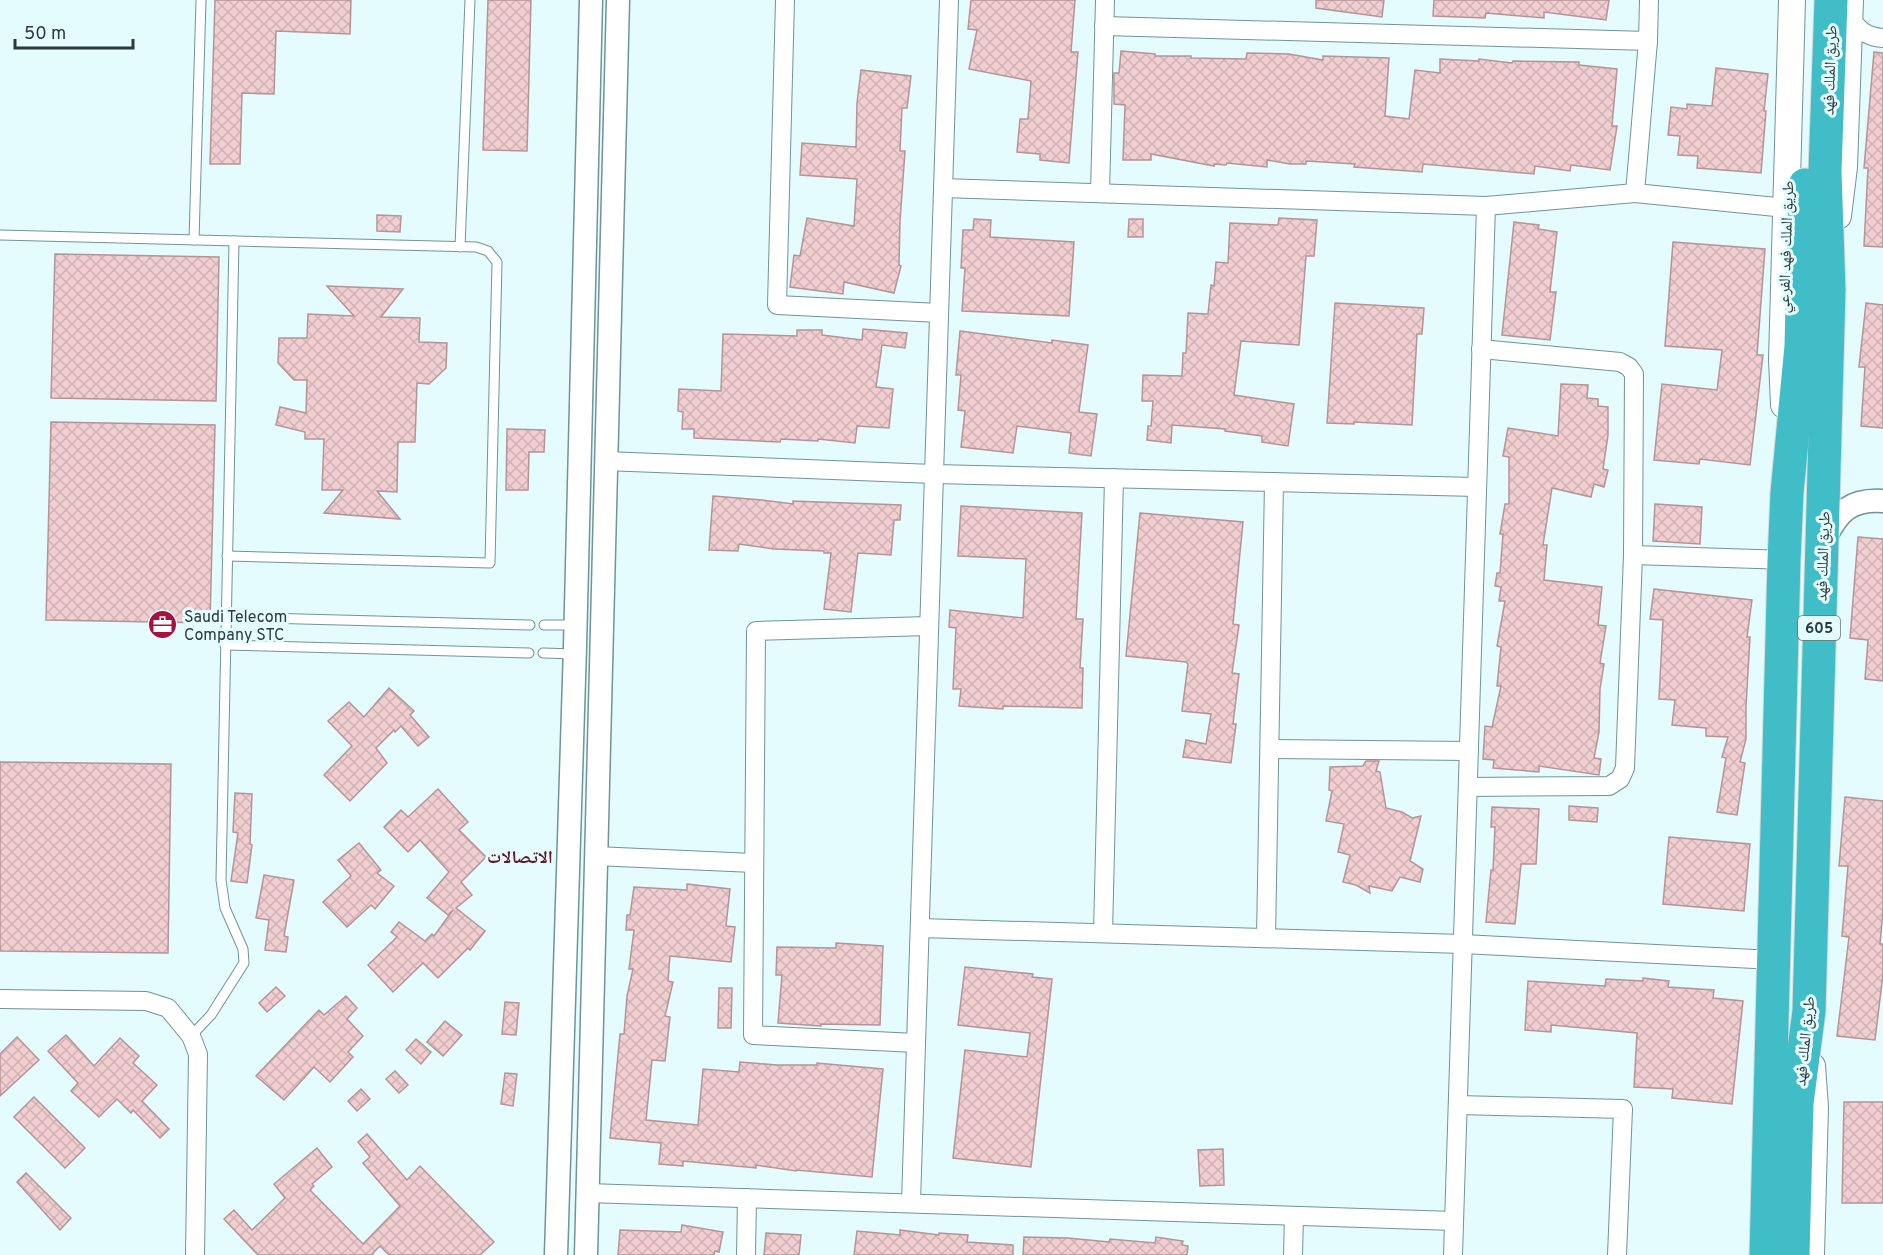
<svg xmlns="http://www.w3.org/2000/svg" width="1883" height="1255" font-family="Overpass,'Noto Naskh Arabic',sans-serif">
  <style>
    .building { fill: url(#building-cross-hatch); stroke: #b59497; stroke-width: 1.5 }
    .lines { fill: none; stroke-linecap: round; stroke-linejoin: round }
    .service-casing { stroke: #709497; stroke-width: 11 }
    .minor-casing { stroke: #709497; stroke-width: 20 }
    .tertiary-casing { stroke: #709497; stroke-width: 25 }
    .secondary-casing { stroke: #709497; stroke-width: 28 }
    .motorway-casing { stroke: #d9dbdc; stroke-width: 35 }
    .service { stroke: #fff; stroke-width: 9 }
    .minor { stroke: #fff; stroke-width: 18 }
    .tertiary { stroke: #fff; stroke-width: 22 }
    .secondary { stroke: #fff; stroke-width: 26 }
    .motorway { stroke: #41bdc8; stroke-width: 33 }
    .labels { text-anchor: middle; stroke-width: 6; stroke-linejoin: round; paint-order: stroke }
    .shield { fill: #e5fcfe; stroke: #627476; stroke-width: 1.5 }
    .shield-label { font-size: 15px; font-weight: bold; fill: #2a393b }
    .street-label { font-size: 16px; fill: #2a393b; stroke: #e5fcfe }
    .poi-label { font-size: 16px; fill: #2a393b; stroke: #e5fcfe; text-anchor: start }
    .neighbourhood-label { font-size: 18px; font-weight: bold; fill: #5f1a27; stroke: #e5fcfe }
  </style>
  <defs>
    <pattern id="building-cross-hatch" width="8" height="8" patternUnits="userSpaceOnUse" patternTransform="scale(1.5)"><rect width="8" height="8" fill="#f1ced0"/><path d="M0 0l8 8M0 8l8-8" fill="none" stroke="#cfb2b4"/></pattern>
  </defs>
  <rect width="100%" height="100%" fill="#e5fcfe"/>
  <g class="building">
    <path d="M215 0H351L350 34 276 31 274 94 242 93 240 164H210Z"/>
    <path d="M488 0H531L527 151 483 150Z"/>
    <path d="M971 0H1075L1071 52H1078L1069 163 1040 160V154L1017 152 1020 119H1028L1031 81 969 69 977 30 968 29Z"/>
    <path d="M1316 0H1384L1382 17 1316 8Z"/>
    <path d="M1434 0H1609L1606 20 1544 12V18L1486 13 1485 18 1433 16Z"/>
    <path d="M1121 51 1155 54V56H1191V58L1246 59 1247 53 1289 54 1323 60V56L1389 58 1385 116 1409 119 1415 70 1440 73V59L1479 61V59L1512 63 1513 61 1579 62V65L1617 69 1612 126H1617L1610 170 1571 165 1570 171 1535 166 1534 174 1423 164 1422 172 1354 167 1355 164 1306 161V164H1290L1267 160V167L1227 163 1226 165 1214 164V166L1151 154V160H1123L1125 105 1114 104V73H1119Z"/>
    <path d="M1874 52 1883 53V247L1864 246 1868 168H1864Z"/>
    <path d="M1716 68 1768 74 1764 111H1766L1761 173 1697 168 1698 156 1678 155 1680 136 1668 135 1671 107 1687 109V104L1712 106Z"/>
    <path d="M861 70 911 76 907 108H902L900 151H905L900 221 899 265 901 266 894 293 844 282 843 294 790 287 794 255 800 256 807 218 854 226 857 179 800 175 802 143 856 147 857 103Z"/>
    <path d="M377 215 401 216 400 232 377 231Z"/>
    <path d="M1279 218 1317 220 1314 256H1306L1299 345 1241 341 1234 395 1294 404 1288 446 1262 442V436L1225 431V429L1172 425 1171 443 1147 440 1148 426H1151L1153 401H1142L1143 375 1182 376 1183 353H1186L1188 313 1208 314 1211 285 1214 286 1216 262 1228 263 1230 223 1278 225Z"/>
    <path d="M974 219 991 220 990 237 1074 242 1069 316 962 311 965 268H961L963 230H973Z"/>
    <path d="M1129 219H1143V237H1128Z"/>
    <path d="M1514 222 1539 225 1538 229 1557 232 1550 292H1556L1550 340 1502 335Z"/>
    <path d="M1673 242 1765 249 1757 355H1763L1750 465 1700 459 1699 464 1654 460 1662 384 1717 390 1722 350 1665 346Z"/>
    <path d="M55 254 219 257 216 401 51 398Z"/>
    <path d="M327 286 403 289 381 317 420 318 419 342 447 343 446 368 429 384 417 383 415 442H398L397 492 377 491 400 519 324 513 343 490H322L324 439H305V432L276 425 280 407 306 413 307 380H294L278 363 279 338H307L308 314 354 316Z"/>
    <path d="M1335 303 1424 308 1422 334H1417L1412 425 1354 422V424L1327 423Z"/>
    <path d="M1866 303 1883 305V428L1861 426 1865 367H1859Z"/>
    <path d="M863 329 907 333 905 348 882 345 876 387 893 389 889 428 857 426 855 443 818 439V441L781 439 780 442 694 438V429H682L683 412 678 411 679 389 721 391 723 334 797 336V330H822V335L862 340Z"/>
    <path d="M960 331 1052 343V340L1088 345 1079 412 1097 414 1091 456 1069 453 1071 433 1017 426 1013 453 961 447 965 411 958 410 961 375H956Z"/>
    <path d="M1561 384 1588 385 1587 398 1598 399V406L1608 407V435L1603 469 1608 470 1604 487 1594 484 1591 497 1552 488 1543 545H1547L1544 580 1602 587 1598 625 1606 626 1600 663 1604 664 1600 689 1599 732 1594 758 1601 759 1599 775 1539 766V772L1493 768 1494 760 1483 759 1485 726 1492 727 1501 686H1497L1501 647 1497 646 1505 601H1499L1501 587 1495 586 1497 573H1500L1503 534H1500L1505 504H1509V457L1503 456 1508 428 1558 436Z"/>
    <path d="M51 422 215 425 210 623 46 620Z"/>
    <path d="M507 429 545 430 544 452H529L528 490H506Z"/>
    <path d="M713 496 762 500 793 504V501L901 505 900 520H894L891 555 858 553 851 612 824 609 831 553H824V551L774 549 739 544 738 551 709 550Z"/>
    <path d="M1655 504 1702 507 1700 544 1653 541Z"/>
    <path d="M961 506 1082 513 1076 619H1083L1080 668H1083L1082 708 1003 706V709L959 706 961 689H953L956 628 949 627 950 610 1023 618 1026 559 958 556Z"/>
    <path d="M1140 513 1243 522 1233 624 1239 625 1232 673 1239 674 1233 724H1236L1231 763 1183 757 1186 740 1206 744 1211 714 1182 711 1188 664 1186 662 1126 656Z"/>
    <path d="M1858 537 1883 539V681L1865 679 1868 640 1850 638Z"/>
    <path d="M1654 589 1752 600 1747 637H1750L1746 706V739L1740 762 1745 763 1737 815 1717 812 1726 758 1722 757 1728 737 1706 736V728L1672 725 1675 700 1659 699 1663 620 1650 619Z"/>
    <path d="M389 688 414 711 410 715 429 737 418 746 401 726 395 732 394 730 376 748 387 763 350 801 324 775 352 746 328 721 349 702 364 717Z"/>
    <path d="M1366 761H1379L1376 771 1380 772 1386 808 1402 812 1412 818 1421 816 1410 861 1423 869 1420 882 1400 877 1392 891 1369 886 1370 893 1356 885 1343 882 1350 855 1338 852 1344 824 1326 821 1332 791 1329 790 1330 767 1363 766Z"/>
    <path d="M0 762 171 764 168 953 0 951Z"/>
    <path d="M438 789 468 822 459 830 486 857 461 882 472 895 456 908 485 931 470 950 468 948 438 978 423 963 393 992 368 965 397 937 391 932 399 922 425 941 432 934 434 936 453 910 448 915 427 898 449 872 420 840 408 852 384 827 401 810 408 817Z"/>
    <path d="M235 793 252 794 250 844 252 845 247 883 231 881 238 833 233 832Z"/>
    <path d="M1845 797 1883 801V910L1880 944H1883V974L1875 1040 1837 1036 1849 937 1842 936 1848 866H1839Z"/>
    <path d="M1569 806 1598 808 1597 822 1569 820Z"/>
    <path d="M1492 807 1539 809 1536 864H1521L1515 924 1486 922 1491 870H1493L1495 827H1491Z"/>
    <path d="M1669 837 1750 844 1744 911 1663 904Z"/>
    <path d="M359 843 381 870 377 873 394 886 375 909 371 905 347 927 323 902 351 876 338 860Z"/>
    <path d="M264 875 294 880 284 936 288 937 286 952 265 950 269 920 256 918Z"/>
    <path d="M687 884 730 889 726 926 735 927 731 962 670 956 668 981 673 982 665 1016 670 1017 665 1061 652 1060 646 1120 698 1125 703 1069 739 1072 740 1062 777 1065H817V1063L883 1069 872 1177 796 1170V1171L756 1165V1168L683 1161V1166L659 1164 661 1143 610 1138 620 1034H624L627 996 633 969H629L634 930H626L627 915H630L634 887 687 890Z"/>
    <path d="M836 943 883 946 880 1025 821 1024V1026L778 1023 782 975H776L777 947 836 948Z"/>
    <path d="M965 967 1033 974 1032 977 1052 979 1031 1167 953 1158 965 1050 1027 1057 1030 1033 958 1025Z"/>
    <path d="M1643 978 1669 981 1668 987 1714 990 1713 998 1743 1001 1732 1104 1672 1098 1673 1089 1634 1087 1637 1033 1551 1025V1032L1525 1030 1528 981 1605 986 1606 979 1643 981Z"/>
    <path d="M276 987 285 996 267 1012 259 1003Z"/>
    <path d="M719 988H732L731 1028H718Z"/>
    <path d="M346 996 357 1008 347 1019 363 1036 348 1052 353 1057 330 1082 314 1067 284 1100 256 1076 319 1010 324 1015Z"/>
    <path d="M505 1002 519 1003 516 1035 502 1034Z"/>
    <path d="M445 1021 462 1035 443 1056 427 1042Z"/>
    <path d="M66 1035 94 1066 120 1038 139 1056 133 1063 157 1085 142 1101 169 1129 160 1138 133 1110 131 1113 117 1099 99 1117 71 1091 78 1083 48 1051Z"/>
    <path d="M17 1037 39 1060 0 1096V1054Z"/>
    <path d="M416 1039 431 1052 421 1064 406 1050Z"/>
    <path d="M395 1071 408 1085 399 1093 386 1079Z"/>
    <path d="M505 1073 517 1074 513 1106 501 1104Z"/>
    <path d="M361 1089 370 1099 357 1111 348 1101Z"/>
    <path d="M34 1097 85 1148 65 1168 14 1117Z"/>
    <path d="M1844 1102H1883V1203H1842Z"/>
    <path d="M367 1134 407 1180 420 1166 494 1242 480 1255H389L380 1246 372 1254 373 1255H258L224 1219 234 1210 252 1230 285 1198 274 1184 317 1148 332 1167 312 1184 314 1186 310 1190 363 1244 400 1206 363 1163 370 1157 358 1142Z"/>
    <path d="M1223 1149 1224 1185 1200 1186 1198 1150Z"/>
    <path d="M26 1173 71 1218 60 1230 17 1182Z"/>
    <path d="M682 1225 723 1232 719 1252 715 1251 714 1255H618L620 1230 681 1232Z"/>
    <path d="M900 1230 939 1235V1233L968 1235 967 1242 1013 1245V1255H854L857 1231 900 1235Z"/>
    <path d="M766 1233 801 1235 799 1255H764Z"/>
    <path d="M1024 1237 1068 1238 1109 1242 1110 1239 1155 1243 1156 1237 1183 1241 1182 1245 1188 1246 1187 1255H1023Z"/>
  </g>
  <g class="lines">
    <defs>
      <g id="service">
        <path d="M0 235 476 247 488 251 497 262 490 563 227 556"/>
        <path d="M194 240 201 0"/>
        <path d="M460 247 470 0"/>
        <path d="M225 617 530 625"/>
        <path d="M544 625H576"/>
        <path d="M225 645 529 653"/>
        <path d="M543 653 574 654"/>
        <path d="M191 1036 211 1015 244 963 243 949 225 908 221 880 234 241"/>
      </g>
      <g id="minor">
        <path d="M785 0 777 305 939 313"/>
        <path d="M1850 16C1857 30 1867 37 1883 38"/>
        <path d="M1104 26 1648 41"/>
        <path d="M943 188 1486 206 1635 193 1786 208"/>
        <path d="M1100 193 1105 0"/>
        <path d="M1635 193 1648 41 1649 0"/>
        <path d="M605 461 934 474 1477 487"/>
        <path d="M1633 555 1784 560"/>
        <path d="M1270 749 1469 751"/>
        <path d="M1468 787 1609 786 1620 779 1625 768 1633 555 1634 374 1629 367 1620 362 1481 349"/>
        <path d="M595 856 754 863"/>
        <path d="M920 928 1463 944 1774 960"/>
        <path d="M1103 933 1114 478"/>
        <path d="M1266 938 1274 482"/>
        <path d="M0 999 146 1001 168 1008 191 1036 198 1054 195 1255"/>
        <path d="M916 1043 753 1035 756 631 929 626"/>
        <path d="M1458 1105 1623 1109 1617 1255"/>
        <path d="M587 1193 1454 1221"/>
        <path d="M911 1203 949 0"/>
        <path d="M746 1255 747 1198"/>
        <path d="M1293 1255 1294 1216"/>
        <path d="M1453 1255 1486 206"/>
      </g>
      <g id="tertiary">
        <path d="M1825 539C1838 511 1851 499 1883 501"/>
        <path d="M556 1255 575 647 591 0"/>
        <path d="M586 1255 618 0"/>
      </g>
      <g id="secondary">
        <path d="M1838 216 1844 167 1850 0"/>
        <path d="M1784 405 1782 360 1792 0"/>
        <path d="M1811 1255 1815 1107 1812 1066"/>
      </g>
      <g id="motorway">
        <path d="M1766 1255 1784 560 1787 493 1801 346 1805 185"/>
        <path d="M1793 1255 1797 1103 1809 1011 1829 290 1825 171 1831 0"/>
      </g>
    </defs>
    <use href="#service" class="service-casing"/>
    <use href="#minor" class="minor-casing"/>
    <use href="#tertiary" class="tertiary-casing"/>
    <use href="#secondary" class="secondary-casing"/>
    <use href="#motorway" class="motorway-casing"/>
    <use href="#service" class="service"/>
    <use href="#minor" class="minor"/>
    <use href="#tertiary" class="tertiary"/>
    <use href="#secondary" class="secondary"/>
    <use href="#motorway" class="motorway"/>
  </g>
  <defs>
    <symbol id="office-disc" viewBox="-11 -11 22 22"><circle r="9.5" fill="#a8103e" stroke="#e5fcfe"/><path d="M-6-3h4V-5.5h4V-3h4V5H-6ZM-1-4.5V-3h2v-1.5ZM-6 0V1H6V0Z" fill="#fff"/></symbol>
  </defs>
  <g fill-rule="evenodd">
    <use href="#office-disc" x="146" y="608" width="33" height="33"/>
  </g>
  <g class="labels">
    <rect class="shield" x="1798" y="616" width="42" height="24" rx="4.5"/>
    <g class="shield-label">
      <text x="1819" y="633">605</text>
    </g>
    <g class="street-label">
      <text transform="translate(1829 70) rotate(-88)" y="6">طريق الملك فهد</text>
      <text transform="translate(1785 247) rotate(-88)" y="6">طريق الملك فهد الفرعي</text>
      <text transform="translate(1822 556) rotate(-88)" y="6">طريق الملك فهد</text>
      <text transform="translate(1804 1041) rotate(-84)" y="6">طريق الملك فهد</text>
    </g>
    <g class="poi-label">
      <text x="184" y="622">Saudi Telecom<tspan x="184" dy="18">Company STC</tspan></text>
    </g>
    <g class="neighbourhood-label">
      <text x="520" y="863">الاتصالات</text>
    </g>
  </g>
  <path d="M15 39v9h118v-9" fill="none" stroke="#2a393b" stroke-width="3"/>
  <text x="24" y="39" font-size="18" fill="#2a393b" stroke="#e5fcfe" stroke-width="4.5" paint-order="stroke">50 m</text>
</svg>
